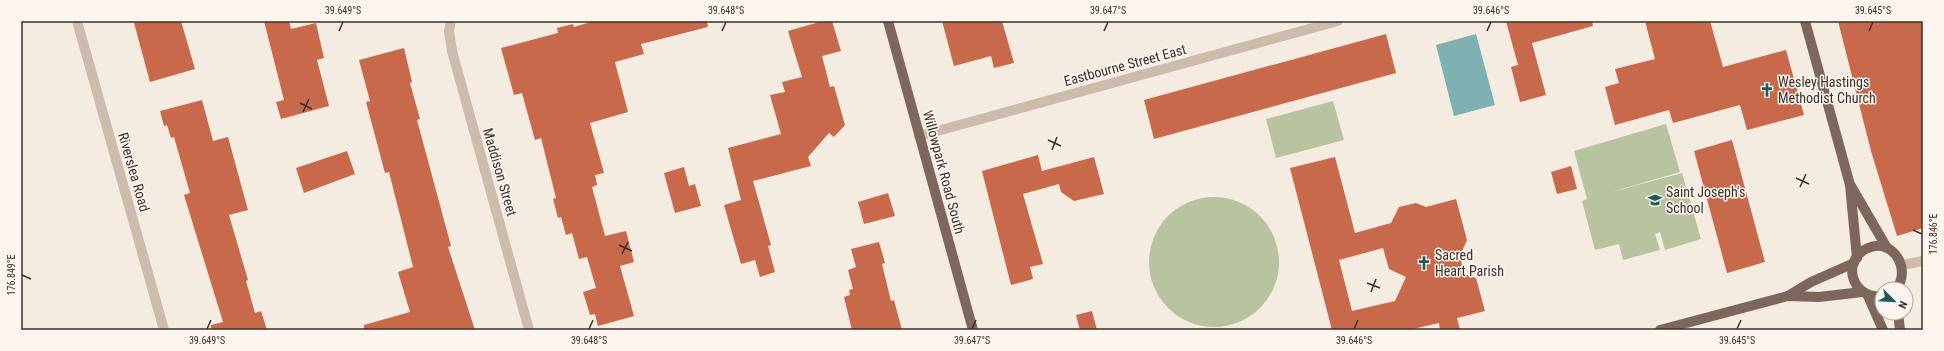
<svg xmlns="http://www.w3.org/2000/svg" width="1944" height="351" font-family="'Roboto Condensed',sans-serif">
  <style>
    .green { fill: #b8c4a0 }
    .water { fill: #7fb0b2 }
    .building { fill: #c8694b; fill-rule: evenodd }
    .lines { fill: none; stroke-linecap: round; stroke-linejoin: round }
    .minor { stroke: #cdbbac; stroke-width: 10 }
    .major { stroke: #7d675c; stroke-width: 10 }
    .ticks { fill: none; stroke: #3b302b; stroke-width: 1.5 }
    .labels { text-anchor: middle; stroke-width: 3; stroke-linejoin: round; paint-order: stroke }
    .street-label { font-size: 14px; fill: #3b302b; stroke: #fbf5ee }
    .poi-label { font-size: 14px; fill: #3b302b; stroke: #fbf5ee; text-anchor: start }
    .neatline { fill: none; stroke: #3b302b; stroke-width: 1.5 }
    .ticks-label { font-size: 10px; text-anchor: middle; fill: #3b302b }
  </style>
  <rect width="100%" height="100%" fill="#f4ebe1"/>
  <g class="green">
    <path d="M1333 101 1344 140 1276 158 1266 119Z"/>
    <path d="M1666 124 1680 172 1608 193 1682 173 1701 239 1665 250 1660 232 1655 234 1660 250 1623 260 1619 244 1595 250 1582 201 1587 199 1574 151Z"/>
    <circle cx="1214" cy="262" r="65"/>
  </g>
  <path class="water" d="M1476 34 1495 105 1454 116 1436 45Z"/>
  <g class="building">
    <path d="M143 21H181L195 69 150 82 134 23Z"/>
    <path d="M264 21H289L291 29 316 23 324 58 317 60 329 106 281 119 276 102 284 100Z"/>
    <path d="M594 21H707L708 27 641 44 644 54 615 62 628 112 590 123 604 173 595 175 597 185 592 187 605 236 626 231 634 262 620 266 634 316 598 326 595 314 590 315 583 292 596 288 587 257 579 259 572 233 566 235 561 217 558 218 553 199 556 198 541 138 535 140 522 93 514 95 501 48 558 33 557 28 573 24 574 27Z"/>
    <path d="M823 21H832L841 51 822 56 830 87 834 86 845 125 834 137 829 133 808 157 811 166 753 181 771 245 768 246 775 272 760 277 755 260 741 264 724 205 741 200 728 148 781 134 770 95 785 92 782 82 802 77 788 31Z"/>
    <path d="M942 21H1002L1014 63 994 68 991 56 954 66Z"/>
    <path d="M1506 21H1592L1593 26 1532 43 1546 95 1520 102 1511 67 1518 65Z"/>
    <path d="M1645 21H1710L1723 67 1786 50 1804 115 1747 130 1740 105 1673 123 1669 110 1615 125 1605 87 1619 83 1615 69 1655 59Z"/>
    <path d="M1838 21H1923V228L1897 236 1871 151Z"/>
    <path d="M1386 34 1396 73 1154 139 1144 100Z"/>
    <path d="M404 48 412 82 410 83 420 119 417 120 451 246 448 247 475 330H364V325L410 312 398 272 413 267 389 172 385 173 366 102 370 101 359 60Z"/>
    <path d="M202 100 213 141 228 137 248 210 229 215 248 280 246 281 255 313 261 311 267 330H211V325L223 322 184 195 190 193 174 137 171 138 167 125 164 126 160 111Z"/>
    <path d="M1732 140 1765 262 1727 273 1694 151Z"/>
    <path d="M347 151 355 174 304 193 296 168Z"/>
    <path d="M1038 155 1042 171 1094 157 1104 194 1074 201 1061 192 1059 184 1023 194 1043 264 1030 267 1033 279 1011 285 982 171Z"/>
    <path d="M1335 157 1355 233 1391 223 1399 207 1416 203 1426 207 1456 199 1467 240 1460 256 1464 274 1476 278 1485 311 1457 318 1460 330H1440L1439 323 1409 330H1332L1290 168ZM1383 248 1389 269 1406 277 1395 301 1352 311 1339 260Z"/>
    <path d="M1571 166 1577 189 1557 194 1551 172Z"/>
    <path d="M684 167 689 186 695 184 701 206 675 213 664 173Z"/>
    <path d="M888 193 895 216 864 224 858 202Z"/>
    <path d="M879 242 885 263 882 264 891 301 894 300 902 330H852L844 297 850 295 849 290 853 289 848 270 856 267 851 249Z"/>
    <path d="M1092 311 1097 330H1080L1076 315Z"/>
  </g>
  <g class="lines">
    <g class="minor">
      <path d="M77 21 164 330"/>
      <path d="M451 21 449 31 452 51 529 330"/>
      <path d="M919 136 1338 21"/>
      <path d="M1902 265 1923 261"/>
    </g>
    <g class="major">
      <path d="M888 21 973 330"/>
      <path d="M1805 21 1850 185 1857 258"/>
      <path d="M1851 186 1887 248"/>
      <path d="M1788 296 1811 282 1854 263"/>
      <path d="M1868 296 1883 330"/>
      <path d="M1882 296C1852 300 1840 260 1868 248 1893 237 1912 270 1896 289"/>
      <path d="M1898 313 1900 330"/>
      <path d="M1660 330 1788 296 1819 297 1862 292"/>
    </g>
  </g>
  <path class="ticks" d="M339 31 343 22M722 31 726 22M1104 31 1108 22M1487 31 1491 22M1869 31 1873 22M300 103 312 109M303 112 309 99M1048 140 1061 146M1052 150 1057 137M1796 178 1809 184M1800 187 1806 174M1913 230 1922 234M619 245 632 251M622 254 628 242M22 275 31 279M1367 283 1380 288M1371 292 1376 279M207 329 211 320M589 329 593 320M972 329 976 320M1354 329 1358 320M1737 329 1741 320"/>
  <defs>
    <symbol id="church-bare" viewBox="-9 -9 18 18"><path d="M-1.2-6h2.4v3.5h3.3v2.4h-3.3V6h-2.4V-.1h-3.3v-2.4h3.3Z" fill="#1f5a5e" stroke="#fbf5ee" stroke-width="2.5" paint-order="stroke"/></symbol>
    <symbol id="school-bare" viewBox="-9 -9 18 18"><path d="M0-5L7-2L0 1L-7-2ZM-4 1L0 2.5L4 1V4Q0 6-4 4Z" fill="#1f5a5e" stroke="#fbf5ee" stroke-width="2.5" paint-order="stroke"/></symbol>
  </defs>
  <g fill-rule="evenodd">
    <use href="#church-bare" x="1757" y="80" width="20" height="20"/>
    <use href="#school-bare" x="1645" y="190" width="20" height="20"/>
    <use href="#church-bare" x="1414" y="253" width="20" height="20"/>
  </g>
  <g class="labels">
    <g class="street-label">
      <text transform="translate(1125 65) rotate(-15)" y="5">Eastbourne Street East</text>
      <text transform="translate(134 172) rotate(74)" y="5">Riverslea Road</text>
      <text transform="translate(500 172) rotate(74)" y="5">Maddison Street</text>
      <text transform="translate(944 172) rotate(75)" y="5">Willowpark Road South</text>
    </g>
    <g class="poi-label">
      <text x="1778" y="87">Wesley Hastings<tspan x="1778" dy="16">Methodist Church</tspan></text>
      <text x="1666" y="197">Saint Joseph's<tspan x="1666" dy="16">School</tspan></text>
      <text x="1435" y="260">Sacred<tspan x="1435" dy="16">Heart Parish</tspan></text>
    </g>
  </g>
  <rect width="1944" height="351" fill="none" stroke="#fbf5ee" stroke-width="44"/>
  <g transform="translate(1894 301) rotate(114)"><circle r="19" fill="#fbf5ee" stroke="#aea6a0"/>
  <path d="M0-3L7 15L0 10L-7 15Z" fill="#1f5a5e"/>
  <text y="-6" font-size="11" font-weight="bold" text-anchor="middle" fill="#3b302b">N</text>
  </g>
  <rect x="22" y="22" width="1900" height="307" class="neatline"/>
  <g class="ticks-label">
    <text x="343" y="14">39.649°S</text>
    <text x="726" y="14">39.648°S</text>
    <text x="1108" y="14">39.647°S</text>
    <text x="1491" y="14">39.646°S</text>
    <text x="1873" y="14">39.645°S</text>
    <text transform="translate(1933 234) rotate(-90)" y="4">176.846°E</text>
    <text transform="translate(11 275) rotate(-90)" y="4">176.849°E</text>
    <text x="207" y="344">39.649°S</text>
    <text x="589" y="344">39.648°S</text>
    <text x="972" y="344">39.647°S</text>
    <text x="1354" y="344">39.646°S</text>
    <text x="1737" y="344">39.645°S</text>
  </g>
</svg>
